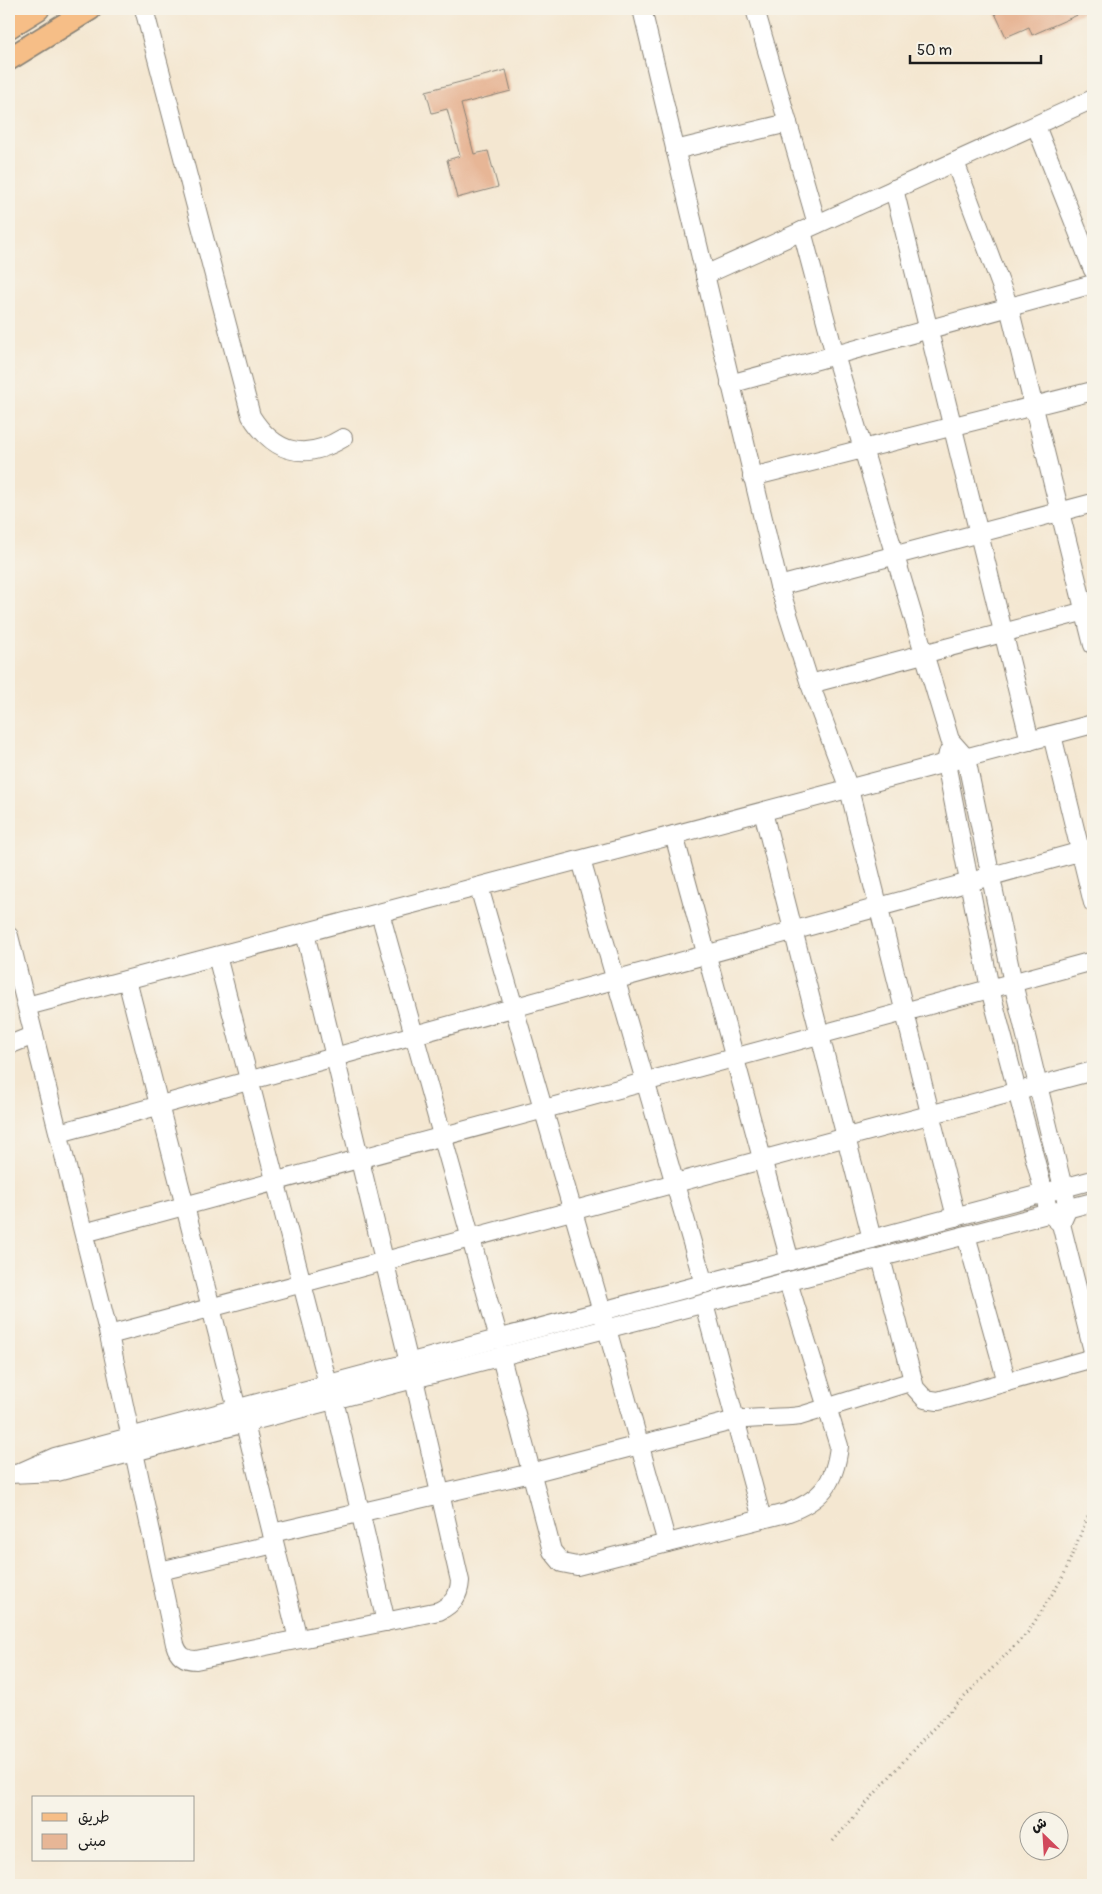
<svg xmlns="http://www.w3.org/2000/svg" width="1102" height="1894" font-family="Pangolin,'Playpen Sans Arabic',sans-serif">
  <style>
    .building { fill: #e7b696 }
    .lines { fill: none; stroke-linecap: round; stroke-linejoin: round }
    .minor-casing { stroke: #888276; stroke-width: 20 }
    .major-casing { stroke: #888276; stroke-width: 25 }
    .path { stroke: #888276; stroke-width: 3; stroke-dasharray: 1 4; stroke-linecap: butt }
    .minor { stroke: #fff; stroke-width: 18 }
    .major { stroke: #f6be87; stroke-width: 22 }
  </style>
  <rect width="100%" height="100%" fill="#f7f3e8"/>
  <filter id="ink" filterUnits="userSpaceOnUse"><feTurbulence type="fractalNoise" baseFrequency=".02" numOctaves="2"/><feDisplacementMap in="SourceGraphic" scale="10" xChannelSelector="R" yChannelSelector="G"/><feConvolveMatrix kernelMatrix="1 2 1 2 8 2 1 2 1" color-interpolation-filters="sRGB"/></filter>
  <filter id="wash" filterUnits="userSpaceOnUse"><feTurbulence type="fractalNoise" baseFrequency=".0096" numOctaves="4" result="noise"/><feDisplacementMap in="SourceGraphic" scale="20" xChannelSelector="R" yChannelSelector="G"/><feGaussianBlur stdDeviation="1.12" result="paint"/><feColorMatrix in="noise" values="0 0 0 0 0 0 0 0 0 0 0 0 0 0 0 0 0 1.4 0 .05"/><feComposite in="paint" operator="in"/></filter>
  <g filter="url(#wash)">
    <rect width="100%" height="100%" fill="#f4e7d1"/>
    <g id="blocks">
      <g class="building">
        <path d="M993 9H1091L1032 35 1029 27 1006 37Z"/>
        <path d="M506 70 511 91 461 104 474 154 488 151 498 187 457 198 447 160 460 156 447 109 432 113 426 91Z"/>
      </g>
    </g>
  </g>
  <g filter="url(#ink)">
    <use href="#blocks" fill-opacity="0" stroke="#888276" stroke-width="1"/>
    <g class="lines">
      <defs>
        <g id="minor">
          <path d="M144 9 251 416C275 454 305 461 343 438"/>
          <path d="M642 9 779 586 810 684 849 789 956 1217"/>
          <path d="M755 9 817 224"/>
          <path d="M1036 126 1093 270"/>
          <path d="M675 150 788 123"/>
          <path d="M955 162 1009 307 1093 645"/>
          <path d="M894 189 1030 741"/>
          <path d="M802 231 835 355 950 740 966 758 1013 983 1068 1208 1061 1224"/>
          <path d="M705 275 1093 99"/>
          <path d="M730 384 1093 284"/>
          <path d="M752 477 1093 391"/>
          <path d="M779 586 1093 503"/>
          <path d="M810 684 1093 609"/>
          <path d="M1052 735 1093 903"/>
          <path d="M948 753 946 763 990 989 1044 1193 1049 1213 1061 1224 1093 1351"/>
          <path d="M763 812 872 1239"/>
          <path d="M674 835 790 1261"/>
          <path d="M581 860 704 1284"/>
          <path d="M479 887 607 1329 667 1543"/>
          <path d="M380 913 499 1339"/>
          <path d="M305 933 409 1363"/>
          <path d="M9 936 109 1335 175 1644C178 1655 185 1660 196 1660L439 1611C453 1604 459 1596 460 1581L414 1379"/>
          <path d="M217 956 328 1384"/>
          <path d="M127 980 237 1409"/>
          <path d="M27 1006 1093 724"/>
          <path d="M9 1045 34 1035"/>
          <path d="M59 1133 1093 848"/>
          <path d="M84 1233 1093 961"/>
          <path d="M966 1235 1007 1382"/>
          <path d="M881 1258 915 1388 925 1399 938 1401 1093 1358"/>
          <path d="M704 1304 762 1519"/>
          <path d="M109 1335 1093 1071"/>
          <path d="M501 1357 552 1551 562 1563 577 1566 786 1513C821 1501 835 1483 839 1446L788 1282"/>
          <path d="M334 1400 386 1622"/>
          <path d="M245 1424 298 1639"/>
          <path d="M21 1472 55 1457 1093 1180"/>
          <path d="M9 1474 57 1472 1093 1202"/>
          <path d="M272 1533 531 1473 736 1420C758 1417 779 1419 800 1416L913 1381"/>
          <path d="M160 1571 274 1544"/>
        </g>
        <g id="major">
          <path d="M9 27 38 9"/>
          <path d="M9 59 90 9"/>
        </g>
      </defs>
      <use href="#minor" class="minor-casing"/>
      <use href="#major" class="major-casing"/>
      <path class="path" d="M833 1841 923 1739 1028 1632 1063 1577 1093 1504"/>
      <use href="#minor" class="minor"/>
      <use href="#major" class="major"/>
    </g>
  </g>
  <rect width="1102" height="1894" fill="none" stroke="#f7f3e8" stroke-width="30"/>
  <rect x="32" y="1796" width="162" height="65" fill="#f7f3e8" stroke="#9f9d96"/>
  <rect x="42" y="1813" width="25" height="8" fill="#f6be87" stroke="#9f9d96"/>
  <text x="78" y="1822" font-size="15" fill="#1c1c1c">طريق</text>
  <rect x="42" y="1834" width="25" height="15" fill="#e7b696" stroke="#9f9d96"/>
  <text x="78" y="1846" font-size="15" fill="#1c1c1c">مبنى</text>
  <g transform="translate(1044 1836) rotate(335)"><circle r="24" fill="#f7f3e8" stroke="#9f9d96"/>
  <path d="M0-4L9 19L0 12L-9 19Z" fill="#d1495b"/>
  <text y="-8" font-size="14" font-weight="bold" text-anchor="middle" fill="#1c1c1c">ش</text>
  </g>
  <path d="M910 55v8h131v-8" fill="none" stroke="#1c1c1c" stroke-width="2.5"/>
  <text x="917" y="55" font-size="15" fill="#1c1c1c" stroke="#f7f3e8" stroke-width="4" paint-order="stroke">50 m</text>
</svg>
